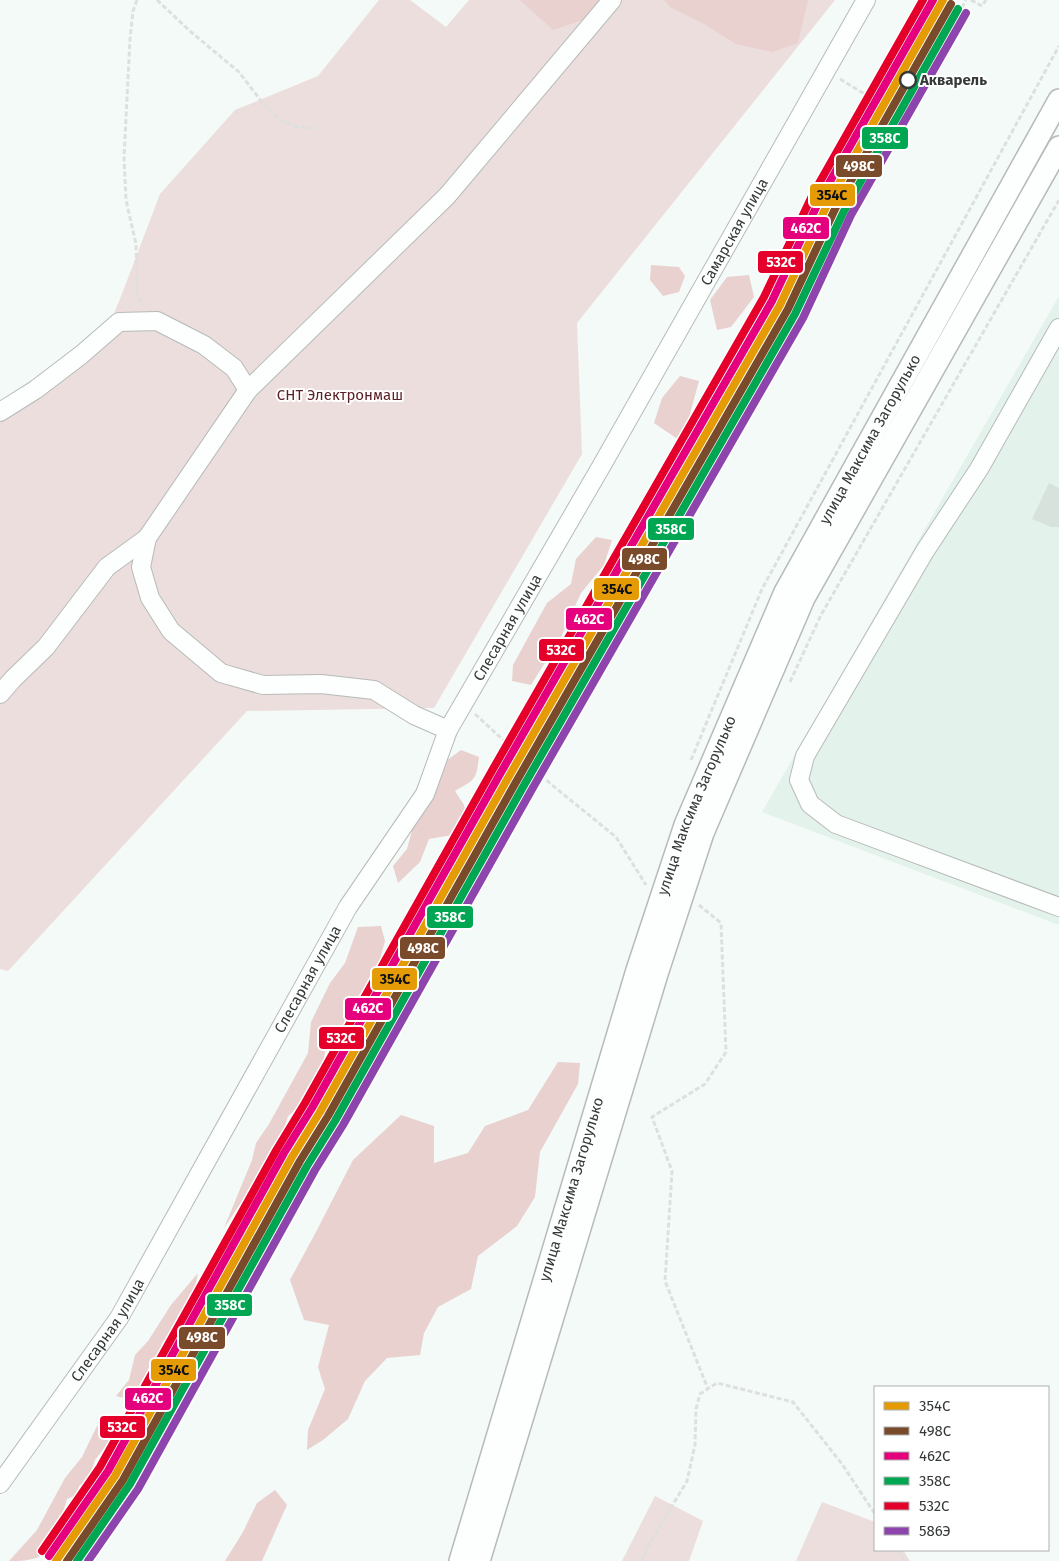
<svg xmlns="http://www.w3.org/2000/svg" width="1059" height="1561" font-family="'Fira Sans',sans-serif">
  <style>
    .built { fill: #e3f2ea }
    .green { fill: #ecdedd }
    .forest { fill: #e8d1cf }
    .building { fill: #d8e2dc }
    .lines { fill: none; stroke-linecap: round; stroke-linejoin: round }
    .minor-casing { stroke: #b6bbb9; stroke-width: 20 }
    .major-casing { stroke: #b6bbb9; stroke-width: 24 }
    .path { stroke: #dee0df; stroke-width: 3; stroke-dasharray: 5 2.5; stroke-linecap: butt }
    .minor { stroke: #fdfefe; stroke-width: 18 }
    .major { stroke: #fdfefe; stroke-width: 21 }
    .rail-1-casing { stroke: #fff; stroke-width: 11 }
    .rail-2-casing { stroke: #fff; stroke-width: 11 }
    .rail-3-casing { stroke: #fff; stroke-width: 11 }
    .rail-4-casing { stroke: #fff; stroke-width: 11 }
    .rail-5-casing { stroke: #fff; stroke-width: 11 }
    .rail-6-casing { stroke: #fff; stroke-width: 11 }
    .rail-1 { stroke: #e49b06; stroke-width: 8 }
    .rail-2 { stroke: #7a4b2a; stroke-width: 8 }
    .rail-3 { stroke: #e5007d; stroke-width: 8 }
    .rail-4 { stroke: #00a651; stroke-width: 8 }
    .rail-5 { stroke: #e4002b; stroke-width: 8 }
    .rail-6 { stroke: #8e44ad; stroke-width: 8 }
    .stop-dot { fill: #fff; stroke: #353a37; stroke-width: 2.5 }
    .labels { text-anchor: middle; stroke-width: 4; stroke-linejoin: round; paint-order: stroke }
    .stop-label { font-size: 15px; font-weight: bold; fill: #353a37; stroke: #fff; text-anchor: start }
    .street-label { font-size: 15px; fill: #353a37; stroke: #fff }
    .park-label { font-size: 15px; fill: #5c2125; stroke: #fff }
    .line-badge { stroke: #fff; stroke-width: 2 }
    .badge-label { font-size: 14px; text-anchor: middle; font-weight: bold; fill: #fff }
    .pale-badge-label { font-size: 14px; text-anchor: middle; font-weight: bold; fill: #111 }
  </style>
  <rect width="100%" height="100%" fill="#f4faf7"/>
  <path class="built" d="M1059 296V925L762 812Z"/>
  <g class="green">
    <path d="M379 0H410L446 27 469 0H835L577 323 582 454 434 708 247 711 8 971 0 969V419L98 351 120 299 160 194 235 110 318 76Z"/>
    <path d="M655 1496 703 1521 689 1561H622Z"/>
    <path d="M822 1502 875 1522V1550H903L910 1561H796Z"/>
  </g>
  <g class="forest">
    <path d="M520 0H605L586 19 553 30Z"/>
    <path d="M664 0H808L798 43 772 52 736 44 704 24 670 7Z"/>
    <path d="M651 265 679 267 685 276 679 292 663 296 650 280Z"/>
    <path d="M749 275 754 297 731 327 717 330 710 300 727 277Z"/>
    <path d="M680 376 699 381 691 410 688 429 676 438 654 423 662 398Z"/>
    <path d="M596 537 612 540 604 565 581 593 561 637 531 685 512 681 513 665 547 603 571 584 576 559Z"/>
    <path d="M461 750 479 757C476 780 476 779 455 791L464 805 466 815 452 835 429 839 420 862 398 883 393 866 407 849 413 827 436 791 446 761Z"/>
    <path d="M381 926 385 941 376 974 354 1002 348 1022 326 1046 322 1070 311 1096 288 1116 279 1146 224 1228 252 1160 256 1143 269 1124 308 1053 311 1022 330 983 345 963 358 927Z"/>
    <path d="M558 1062 580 1063 578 1084 540 1152 535 1197 517 1226 478 1256 471 1289 438 1307 424 1333 420 1355 387 1358 365 1381 348 1419 323 1440 307 1450 308 1430 325 1389 318 1367 329 1325 304 1320 290 1280 317 1230 353 1160 401 1115 434 1126V1163L468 1153 485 1126 528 1110Z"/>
    <path d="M198 1273 192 1301 178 1324 162 1343 154 1369 131 1400 116 1396 129 1380 135 1355 148 1341 171 1305Z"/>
    <path d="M111 1415 119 1417 108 1443 95 1460 89 1479 79 1486 77 1495 67 1499C64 1511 50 1551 40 1556 30 1561 20 1561 9 1561L37 1530 65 1478 82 1457 97 1426Z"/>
    <path d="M275 1490 287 1505 262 1561H225L243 1532 257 1503Z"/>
  </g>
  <path class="building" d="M1049 483 1059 488V527H1051L1032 519Z"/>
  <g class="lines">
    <defs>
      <g id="minor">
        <path d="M1059 328 979 469 925 551 805 756 799 780 810 804 836 824 1059 907"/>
        <path d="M0 412 35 390 81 355 119 322 157 321 204 345 234 368 248 390"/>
        <path d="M0 694 13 679 46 647 107 567 147 538"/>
        <path d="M448 730 414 715 374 690 321 684 263 685 221 673 171 631 150 598 141 567 147 538 248 390 447 196 612 0"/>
        <path id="s1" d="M0 1484 119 1318 348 907 425 794 448 730 602 465 866 0"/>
      </g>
      <g id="major">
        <path id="s2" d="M460 1561 637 970 685 825 785 592 1059 100"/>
        <path d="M479 1561 657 974 703 833 804 598 1059 147"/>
      </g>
    </defs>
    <use href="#minor" class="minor-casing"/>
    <use href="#major" class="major-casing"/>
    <g class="path">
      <path d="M137 0 133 11 130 39 124 158 126 200 136 244 137 296 143 305"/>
      <path d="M157 0 191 32 239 72 262 102 278 118 293 126 316 129"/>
      <path d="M933 0 876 101 820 198 846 214 966 0"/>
      <path d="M971 0 982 6 986 0"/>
      <path d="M840 79 876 101"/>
      <path d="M790 682 821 615 1059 200"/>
      <path d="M475 714 552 785 616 837 646 885"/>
      <path d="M691 760 762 589 1059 46"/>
      <path d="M699 905 721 923 726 1052 705 1084 652 1117 672 1171 665 1281 708 1389"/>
      <path d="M899 1550 904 1561"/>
      <path d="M641 1561 650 1543 687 1481 695 1445 696 1409 700 1394 717 1383 793 1402 842 1464 875 1514"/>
    </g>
    <use href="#minor" class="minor"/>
    <use href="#major" class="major"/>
    <defs>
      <path id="rail-1" d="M56 1561 115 1476 292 1157 320 1112 508 778 780 305 828 203 943 0"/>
      <path id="rail-2" d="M67 1561 123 1480 300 1161 328 1116 516 782 788 309 836 207 951 4"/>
      <path id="rail-3" d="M49 1556 108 1471 284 1153 312 1108 500 774 772 301 820 199 933 0"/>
      <path id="rail-4" d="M77 1561 130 1484 307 1166 335 1121 523 787 795 314 844 211 958 9"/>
      <path id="rail-5" d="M42 1551 100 1467 277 1149 305 1103 493 769 764 297 813 194 923 0"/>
      <path id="rail-6" d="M88 1561 138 1489 315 1170 343 1125 531 791 803 318 851 215 966 13"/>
    </defs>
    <use href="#rail-1" class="rail-1-casing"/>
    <use href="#rail-2" class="rail-2-casing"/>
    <use href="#rail-3" class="rail-3-casing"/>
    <use href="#rail-4" class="rail-4-casing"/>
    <use href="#rail-5" class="rail-5-casing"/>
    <use href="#rail-6" class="rail-6-casing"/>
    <use href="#rail-1" class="rail-1"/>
    <use href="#rail-2" class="rail-2"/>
    <use href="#rail-3" class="rail-3"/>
    <use href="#rail-4" class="rail-4"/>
    <use href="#rail-5" class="rail-5"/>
    <use href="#rail-6" class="rail-6"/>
  </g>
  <circle class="stop-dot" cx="908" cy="80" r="8"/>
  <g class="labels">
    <g class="stop-label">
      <text x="920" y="85">Акварель</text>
    </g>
    <g class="street-label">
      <text dy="5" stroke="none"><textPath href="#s1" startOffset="1454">Самарская улица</textPath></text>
      <text dy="5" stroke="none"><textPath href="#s2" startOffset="1198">улица Максима Загорулько</textPath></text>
      <text dy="5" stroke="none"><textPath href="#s1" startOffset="998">Слесарная улица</textPath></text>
      <text dy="5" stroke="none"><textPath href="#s2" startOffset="792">улица Максима Загорулько</textPath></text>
      <text dy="5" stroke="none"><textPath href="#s1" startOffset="592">Слесарная улица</textPath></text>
      <text dy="5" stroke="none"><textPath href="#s2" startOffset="388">улица Максима Загорулько</textPath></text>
      <text dy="5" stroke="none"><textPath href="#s1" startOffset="188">Слесарная улица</textPath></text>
    </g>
    <g class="park-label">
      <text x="340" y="400">СНТ Электронмаш</text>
    </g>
  </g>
  <g class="line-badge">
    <rect x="861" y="126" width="48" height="24" rx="5" fill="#00a651"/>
    <rect x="835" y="154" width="48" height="24" rx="5" fill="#7a4b2a"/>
    <rect x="809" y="183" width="47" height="24" rx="5" fill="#e49b06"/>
    <rect x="782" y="216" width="48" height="24" rx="5" fill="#e5007d"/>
    <rect x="757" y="250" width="47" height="24" rx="5" fill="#e4002b"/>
    <rect x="647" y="517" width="48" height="24" rx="5" fill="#00a651"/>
    <rect x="621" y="547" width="47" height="24" rx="5" fill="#7a4b2a"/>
    <rect x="593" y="577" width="47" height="24" rx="5" fill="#e49b06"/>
    <rect x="565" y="607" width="48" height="24" rx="5" fill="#e5007d"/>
    <rect x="538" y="638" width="47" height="24" rx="5" fill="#e4002b"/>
    <rect x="426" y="905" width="48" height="24" rx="5" fill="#00a651"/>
    <rect x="399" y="936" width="47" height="24" rx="5" fill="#7a4b2a"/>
    <rect x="371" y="967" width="47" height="24" rx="5" fill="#e49b06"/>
    <rect x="344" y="997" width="48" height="24" rx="5" fill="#e5007d"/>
    <rect x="318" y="1026" width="47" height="24" rx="5" fill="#e4002b"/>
    <rect x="206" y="1293" width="47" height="24" rx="5" fill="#00a651"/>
    <rect x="178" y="1326" width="48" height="24" rx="5" fill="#7a4b2a"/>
    <rect x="150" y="1358" width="47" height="24" rx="5" fill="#e49b06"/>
    <rect x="124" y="1387" width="48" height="24" rx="5" fill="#e5007d"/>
    <rect x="99" y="1415" width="47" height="24" rx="5" fill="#e4002b"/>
  </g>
  <g class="badge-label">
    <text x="885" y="143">358С</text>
    <text x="859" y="171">498С</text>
    <text x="806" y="233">462С</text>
    <text x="781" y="267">532С</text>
    <text x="671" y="534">358С</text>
    <text x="644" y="564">498С</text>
    <text x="589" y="624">462С</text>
    <text x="561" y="655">532С</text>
    <text x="450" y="922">358С</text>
    <text x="423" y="953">498С</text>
    <text x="368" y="1013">462С</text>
    <text x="341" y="1043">532С</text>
    <text x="230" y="1310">358С</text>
    <text x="202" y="1342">498С</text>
    <text x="148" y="1403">462С</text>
    <text x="122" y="1432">532С</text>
  </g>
  <g class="pale-badge-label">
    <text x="832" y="200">354С</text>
    <text x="617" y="594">354С</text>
    <text x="395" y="984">354С</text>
    <text x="174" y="1375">354С</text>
  </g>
  <rect x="874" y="1386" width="175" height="165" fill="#ffffff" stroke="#aeb0af"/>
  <rect x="884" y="1402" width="25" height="8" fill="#e49b06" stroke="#aeb0af"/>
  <text x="919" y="1411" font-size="15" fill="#353a37">354С</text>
  <rect x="884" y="1427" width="25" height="8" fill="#7a4b2a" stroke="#aeb0af"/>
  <text x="919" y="1436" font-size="15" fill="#353a37">498С</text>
  <rect x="884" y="1452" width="25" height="8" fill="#e5007d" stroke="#aeb0af"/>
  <text x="919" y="1461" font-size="15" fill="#353a37">462С</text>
  <rect x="884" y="1477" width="25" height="8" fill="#00a651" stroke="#aeb0af"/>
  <text x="919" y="1486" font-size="15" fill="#353a37">358С</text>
  <rect x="884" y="1502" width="25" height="8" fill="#e4002b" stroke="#aeb0af"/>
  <text x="919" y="1511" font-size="15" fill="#353a37">532С</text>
  <rect x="884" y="1527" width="25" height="8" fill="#8e44ad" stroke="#aeb0af"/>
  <text x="919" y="1536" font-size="15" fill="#353a37">586Э</text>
</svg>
